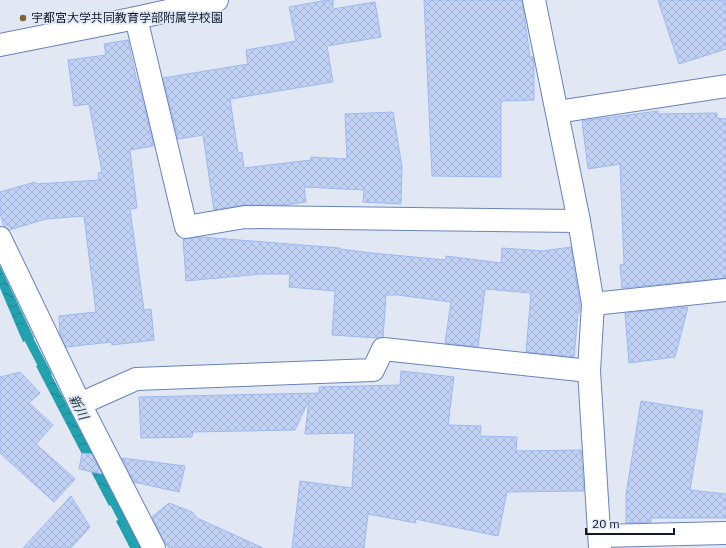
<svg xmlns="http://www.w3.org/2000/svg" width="726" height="548" font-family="'IBM Plex Sans','Noto Sans JP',sans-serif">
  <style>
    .water { fill: url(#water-waves) }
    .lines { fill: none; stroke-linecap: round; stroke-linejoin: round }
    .stream { stroke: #22a2af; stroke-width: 9 }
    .building { fill: url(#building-cross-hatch); stroke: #9bb8f5 }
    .street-casing { stroke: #6882bc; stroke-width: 24 }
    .street { stroke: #fff; stroke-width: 22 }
    .poi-dot { fill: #7c6535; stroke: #e1e8f4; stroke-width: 1.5 }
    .labels { text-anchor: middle; stroke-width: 3.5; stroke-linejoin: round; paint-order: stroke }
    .poi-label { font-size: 12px; fill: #0e182e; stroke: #e1e8f4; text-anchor: start }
    .water-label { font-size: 13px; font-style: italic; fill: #233d40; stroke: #e1e8f4 }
  </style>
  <defs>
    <pattern id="water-waves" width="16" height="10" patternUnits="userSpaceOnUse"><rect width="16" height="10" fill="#22a2af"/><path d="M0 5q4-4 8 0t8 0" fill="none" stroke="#1c838f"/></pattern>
    <pattern id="building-cross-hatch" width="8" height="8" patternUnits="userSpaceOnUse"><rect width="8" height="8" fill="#c1d2f5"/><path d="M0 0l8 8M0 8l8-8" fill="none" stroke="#a5b4d2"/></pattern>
  </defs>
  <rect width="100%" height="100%" fill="#e1e8f4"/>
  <g class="water">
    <path d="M0 266 34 338 23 342 0 288Z"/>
    <path d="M44 361 117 500 109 506 36 366Z"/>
    <path d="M125 516 142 548H130L116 521Z"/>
  </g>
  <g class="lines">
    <g class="stream">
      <path d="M24 330 47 374"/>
      <path d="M108 491 138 548"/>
    </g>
  </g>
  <g class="building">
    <path d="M327 0H333V9L375 2 381 37 327 46 333 82 230 99 238 153 242 152 244 168 311 160V157L347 159 345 114 393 112 402 167 401 204 363 202 364 190 304 187 306 202 285 205H243L214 210 203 135 178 139 163 78 248 64 246 50 296 41 289 7Z"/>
    <path d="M424 0H522L530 57H533L534 61V100L501 101V177L432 176Z"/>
    <path d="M658 0H726V49L679 64Z"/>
    <path d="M128 40 137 82H138L153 143V146L130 150 137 208 130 209 144 310 151 309 154 340 112 345 111 342 66 347 60 335 59 316 96 312 84 216 46 219 9 230 4 227 0 213V192L35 182 36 184 99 180 98 173 102 172 89 104 74 106 68 60 106 55 104 44Z"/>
    <path d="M658 111V114L717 113V118L726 119V278L622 288 620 265 624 264 620 164 588 169 582 121Z"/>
    <path d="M201 237 340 248V249L372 253 446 260V256L501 263 502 248 543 251 571 247 580 305V312L578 313 574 357 526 352 531 293 485 289 478 347 445 343 451 302 398 295H386L383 337 378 338 332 335 335 291 289 287 290 274H261L186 281 183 239Z"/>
    <path d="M688 307 675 357 629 363 625 313Z"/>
    <path d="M401 371 454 377 448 425 481 426 480 436 517 437 516 451 581 450 584 491 507 492 498 536 415 519 416 523 368 514 364 548H292L300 481 352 488 355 433 305 434 309 400 295 430 193 432 192 437 141 438 139 397 319 393V387L400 385Z"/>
    <path d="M20 372 40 393 29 403 53 425 36 444 75 479 54 502 0 453V377Z"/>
    <path d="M641 401 703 411 690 490 726 494V518H651V522L626 523V495Z"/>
    <path d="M82 453 92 454 102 474 79 469Z"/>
    <path d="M122 458 185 466 179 492 134 482Z"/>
    <path d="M71 496 90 527 71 548H23Z"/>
    <path d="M169 503 192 512 197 518 263 548H169L165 543 152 517Z"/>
  </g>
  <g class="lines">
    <defs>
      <g id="street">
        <path d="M534 0 579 221 593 304 589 371 600 548"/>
        <path d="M136 18 186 227 245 217 579 221"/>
        <path d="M0 45 136 18 217 0"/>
        <path d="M557 112 726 86"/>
        <path d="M0 238 80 404 154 548"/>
        <path d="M593 304 726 290"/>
        <path d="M80 404 136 379 373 370 383 349 589 371"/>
        <path d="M600 536 726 533"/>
      </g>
    </defs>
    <use href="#street" class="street-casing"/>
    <use href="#street" class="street"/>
  </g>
  <circle class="poi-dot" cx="23" cy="18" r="4"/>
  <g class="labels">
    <g class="poi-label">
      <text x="31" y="22">宇都宮大学共同教育学部附属学校園</text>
    </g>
    <g class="water-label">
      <text transform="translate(79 407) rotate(62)" y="5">新川</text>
    </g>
  </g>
  <path d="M586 528v6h88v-6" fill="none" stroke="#0e182e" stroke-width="2"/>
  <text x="592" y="528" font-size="12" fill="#0e182e" stroke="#e1e8f4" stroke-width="3" paint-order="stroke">20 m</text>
</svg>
